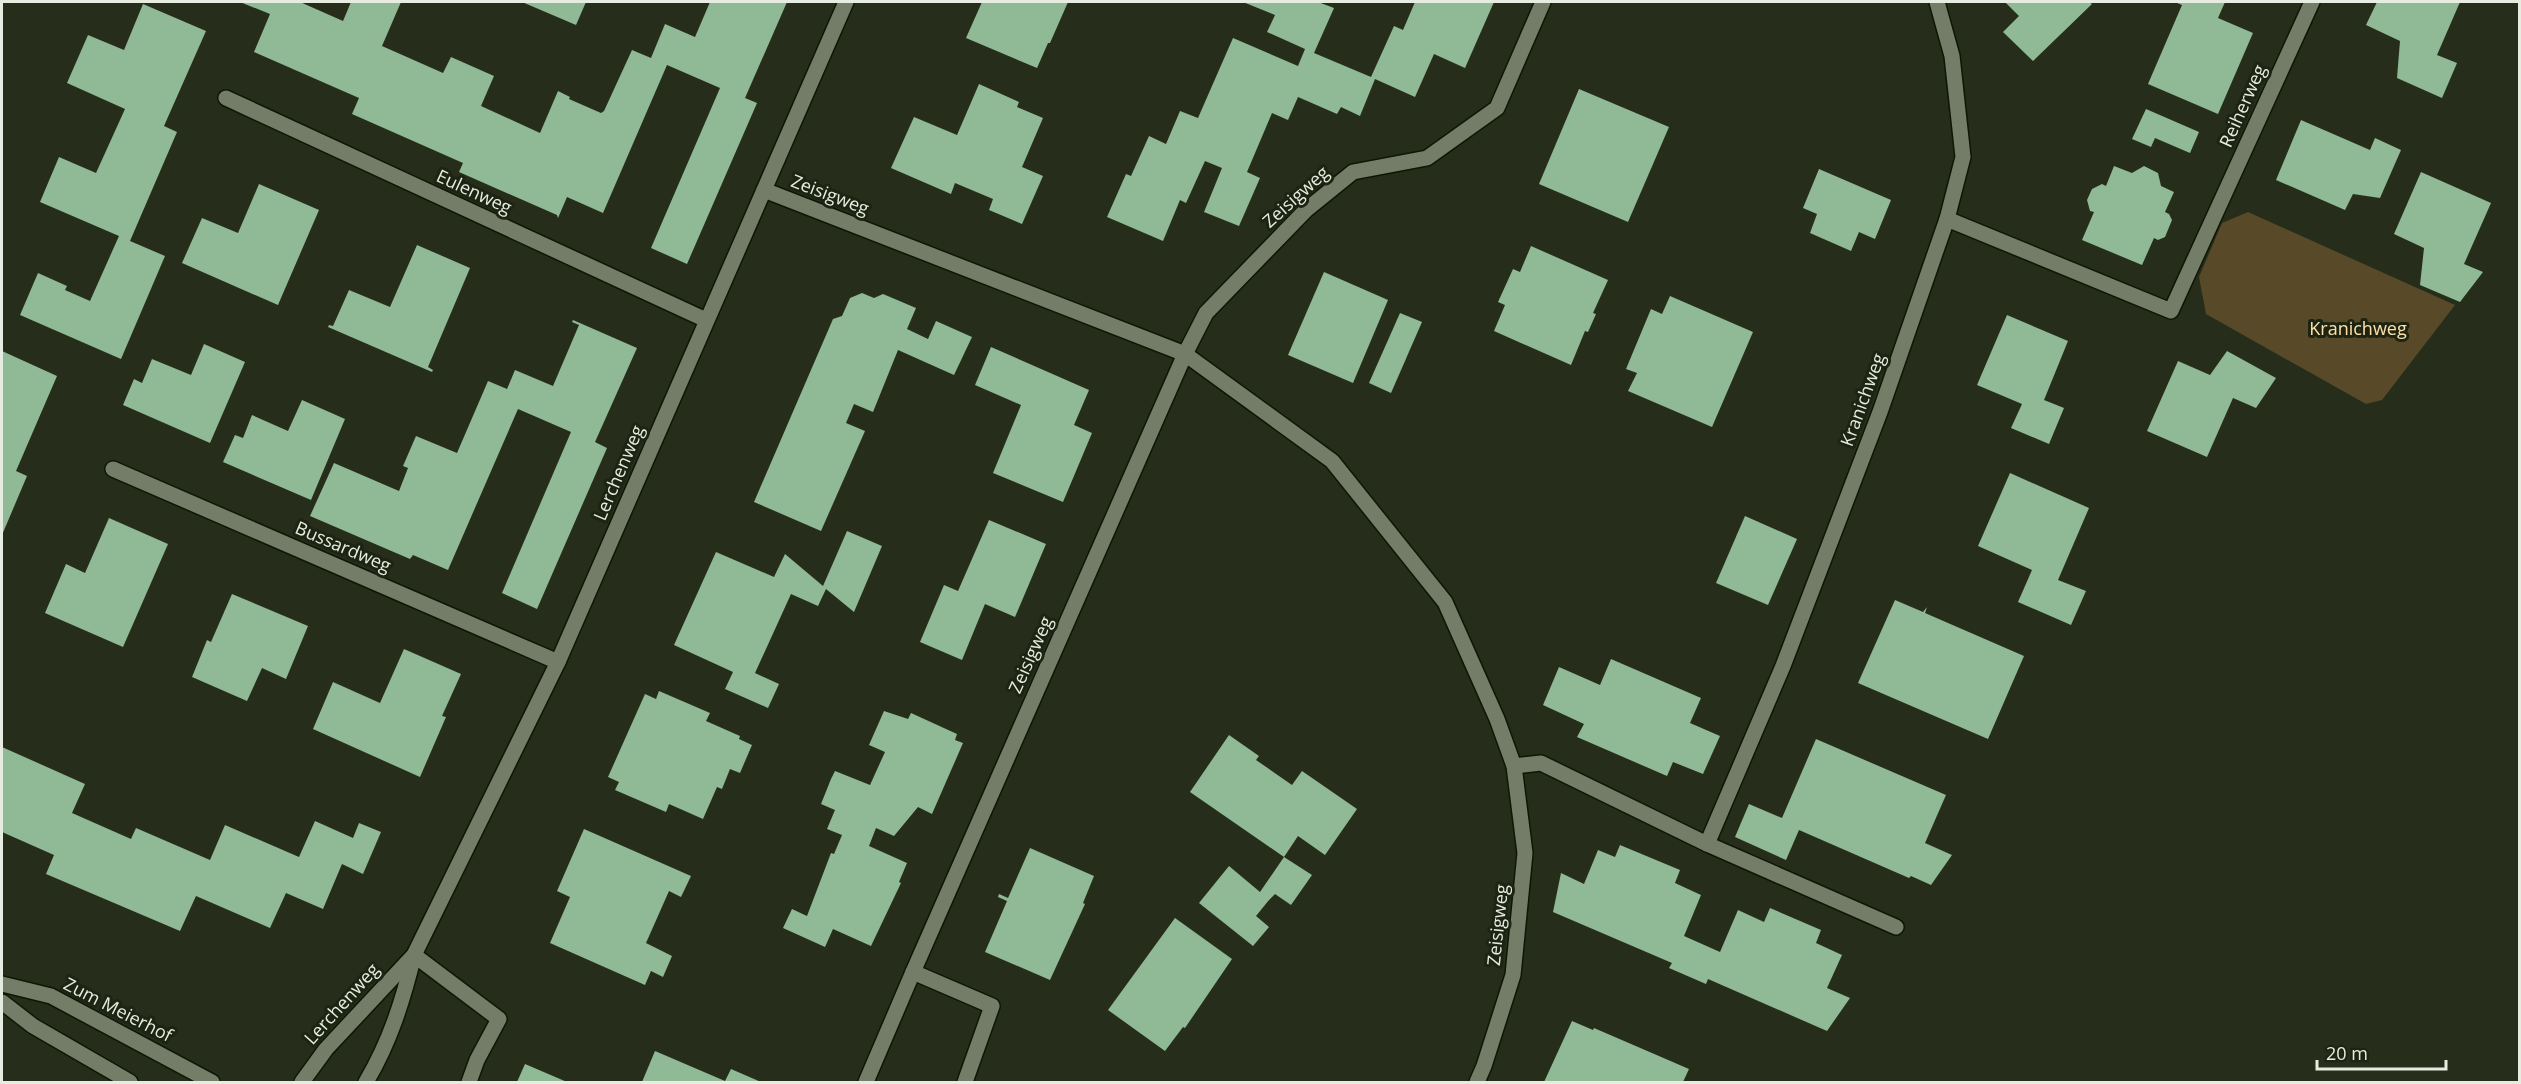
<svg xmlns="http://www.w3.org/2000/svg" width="2521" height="1084" font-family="'Open Sans',sans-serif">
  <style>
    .green { fill: #584929 }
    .building { fill: #90b995 }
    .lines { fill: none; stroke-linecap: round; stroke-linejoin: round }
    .minor-casing { stroke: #0f1605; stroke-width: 18 }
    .minor { stroke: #747d67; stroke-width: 15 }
    .labels { text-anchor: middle; stroke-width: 6; stroke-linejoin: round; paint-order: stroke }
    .street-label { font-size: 18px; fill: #e7ece0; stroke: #1d2412 }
    .park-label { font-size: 18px; fill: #fde0a9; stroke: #1d2412 }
  </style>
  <rect width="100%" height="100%" fill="#262e1b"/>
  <path class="green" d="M2248 212 2455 305 2382 400 2366 404 2206 314 2199 277 2222 223Z"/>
  <g class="building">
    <path d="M240 2H300L343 21 351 2H401L382 46 443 73 451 57 494 76 481 106 540 133 558 91 570 97 569 99 601 113 604 111 632 50 651 58 665 24 695 37 710 2H787L745 98 757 103 687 264 651 248 720 88 667 65 603 213 567 197 558 218 557 215 459 172 463 163 352 114 359 98 254 52 270 14Z"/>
    <path d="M522 2H586L576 25Z"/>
    <path d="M982 2H1068L1050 43H1048L1037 68 966 38Z"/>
    <path d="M1243 2H1318L1334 8 1314 53 1371 77 1394 26 1403 30 1415 2H1494L1465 68 1434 54 1415 97 1375 79 1360 116 1341 107 1337 114 1298 97 1288 120 1272 113 1247 172 1260 178 1239 226 1204 212 1222 168 1205 161 1186 203 1180 200 1163 241 1107 217 1126 174 1131 176 1149 136 1166 144 1180 111 1198 118 1233 38 1298 66 1305 49 1267 32 1275 15Z"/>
    <path d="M2005 2H2089L2092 4 2033 61 2003 32 2019 16Z"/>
    <path d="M2175 2H2225L2218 18 2253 33 2218 114 2148 84 2182 5Z"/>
    <path d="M2377 2H2460L2437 55 2457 63 2442 98 2397 78 2400 41 2366 25Z"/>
    <path d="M143 4 206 31 164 126 177 132 130 241 165 256 121 359 20 315 38 273 67 286 65 290 90 301 119 236 40 202 59 157 96 173 125 109 67 83 88 35 124 50Z"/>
    <path d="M979 84 1019 102 1017 107 1043 118 1022 167 1043 176 1022 224 989 210 993 199 955 183 951 194 891 168 914 117 957 135Z"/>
    <path d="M1579 89 1669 127 1628 222 1539 184Z"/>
    <path d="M2146 109 2199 132 2190 153 2155 138 2151 147 2132 139Z"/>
    <path d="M2301 120 2370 150 2375 138 2401 150 2380 198 2353 194 2345 210 2276 180Z"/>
    <path d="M2114 166 2132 173 2144 166 2158 173 2161 186 2174 192 2165 212 2169 214 2172 220 2165 237 2158 240 2154 238 2142 265 2082 240 2094 212 2090 211 2087 200 2092 189 2102 184 2106 186Z"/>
    <path d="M1819 169 1891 200 1875 239 1859 232 1851 251 1810 233 1817 214 1803 208Z"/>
    <path d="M2421 172 2491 203 2464 264 2483 272 2460 302 2420 285 2424 248 2394 234Z"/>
    <path d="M259 184 319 210 278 305 182 263 202 218 238 233Z"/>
    <path d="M417 245 470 268 428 367 433 370 432 372 328 327 329 325 333 326 349 290 390 307Z"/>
    <path d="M1531 246 1608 280 1593 313 1596 314 1588 332 1585 331 1571 365 1494 331 1505 305 1498 302 1513 269 1520 272Z"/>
    <path d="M1324 272 1388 300 1353 383 1288 355Z"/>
    <path d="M862 293 874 298 883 294 916 308 907 329 928 339 936 321 972 337 954 375 898 350 873 412 854 404 846 423 865 431 821 531 754 502 833 319 842 316 850 298Z"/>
    <path d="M1670 296 1753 332 1712 427 1628 391 1637 373 1626 369 1651 309 1662 314Z"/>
    <path d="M1400 313 1422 322 1391 393 1369 383Z"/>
    <path d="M2007 315 2068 341 2044 400 2064 408 2049 444 2011 428 2022 404 1977 385Z"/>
    <path d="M573 320 637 348 595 442 607 448 537 609 502 593 571 432 518 409 448 570 413 555 410 559 310 516 334 463 399 491 408 468 403 466 416 436 457 453 488 381 507 389 515 370 553 386 579 325 572 322Z"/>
    <path d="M204 344 245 362 210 443 123 405 134 379 142 383 152 359 191 375Z"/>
    <path d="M991 347 1089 390 1074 425 1092 433 1063 502 993 473 1021 405 975 385Z"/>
    <path d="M2 351 57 376 16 471 27 476 2 535Z"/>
    <path d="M2227 351 2276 378 2256 408 2233 398 2207 457 2147 431 2178 361 2210 375Z"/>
    <path d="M302 400 345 419 311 500 223 462 235 435 243 438 252 415 288 431Z"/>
    <path d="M2010 473 2089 508 2058 580 2086 591 2071 625 2018 602 2032 570 1978 546Z"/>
    <path d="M1745 516 1797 539 1768 605 1716 583Z"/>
    <path d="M109 518 168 544 123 647 45 613 66 564 85 573Z"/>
    <path d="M989 520 1046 544 1015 617 985 604 962 660 920 642 944 585 958 591Z"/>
    <path d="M847 531 882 546 854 612 826 589 818 606 791 594 755 673 779 684 768 708 725 689 733 672 674 645 716 552 774 577 785 554 823 586Z"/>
    <path d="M232 594 308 626 286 679 262 668 247 701 192 677 207 640 211 642Z"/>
    <path d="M1895 600 1923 612 1927 607 1925 613 2024 656 1988 739 1858 683Z"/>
    <path d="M404 649 461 674 442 716 446 717 420 777 313 729 333 682 380 703Z"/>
    <path d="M1611 659 1701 698 1690 723 1720 736 1703 774 1673 762 1667 776 1577 737 1584 724 1543 705 1559 667 1600 685Z"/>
    <path d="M659 691 710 713 706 721 740 736 739 739 752 745 740 773 730 769 722 789 717 787 703 819 669 804 666 812 615 790 619 782 608 777 645 694 656 699Z"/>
    <path d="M884 711 908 719 911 713 957 734 955 740 963 743 932 814 918 807 894 836 876 828 869 846 907 863 899 882 901 883 871 946 833 929 825 947 783 928 792 909 807 916 831 853 834 854 842 835 827 829 835 810 821 804 831 779 835 771 870 785 885 752 869 745Z"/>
    <path d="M1229 735 1259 756 1256 760 1292 785 1302 771 1357 809 1325 855 1298 836 1284 857 1190 792Z"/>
    <path d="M1816 739 1946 795 1925 843 1952 855 1931 885 1911 876 1909 878 1799 830 1786 860 1735 837 1749 804 1782 818Z"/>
    <path d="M2 747 85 784 72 813 131 839 136 828 210 860 225 825 299 857 315 821 353 838 359 823 381 832 363 874 342 864 323 909 286 893 270 928 196 896 180 931 46 874 54 855 2 832Z"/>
    <path d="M584 829 691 876 681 897 669 891 646 943 672 956 663 977 651 971 645 985 550 943 570 897 557 891Z"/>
    <path d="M1620 845 1680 870 1675 883 1701 895 1684 936 1720 952 1738 910 1764 922 1770 908 1821 930 1816 943 1842 955 1827 988 1850 998 1827 1031 1708 979 1706 984 1669 968 1672 963 1553 912 1561 873 1584 884 1598 850 1615 857Z"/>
    <path d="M1030 848 1094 876 1083 903 1085 904 1050 980 985 952 1007 901 998 897 999 894 1008 898Z"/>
    <path d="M1284 857 1312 875 1291 905 1275 894 1269 900 1256 916 1269 927 1253 946 1199 903 1229 866 1260 892Z"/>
    <path d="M1175 918 1232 959 1185 1028 1183 1027 1165 1051 1108 1010Z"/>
    <path d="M1572 1021 1593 1030 1594 1028 1689 1069 1683 1082H1544Z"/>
    <path d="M655 1051 725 1081 731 1069 761 1082H642Z"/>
    <path d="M525 1064 567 1082H517Z"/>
  </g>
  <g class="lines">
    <defs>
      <g id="minor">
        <path d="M226 98 706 320"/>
        <path d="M764 190 1185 354 1332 461 1445 602 1497 719 1514 766 1525 853 1513 975 1484 1066 1477 1082"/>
        <path d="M1947 219 2171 311 2312 2"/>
        <path d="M113 469 558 662"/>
        <path d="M1514 766 1541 763 1707 844 1896 927"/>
        <path d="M1707 844 1783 666 1880 412 1947 219 1963 157 1952 56 1937 2"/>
        <path d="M414 955 499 1019 477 1060 469 1082"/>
        <path d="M2 984 51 996 212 1082"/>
        <path d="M2 1002 33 1026 130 1082"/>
        <path d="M302 1082 326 1049 412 957"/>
        <path d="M366 1082C390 1042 403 1000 414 955L558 662 846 2"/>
        <path d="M866 1082 913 972"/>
        <path d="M965 1082 992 1006 913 972 1185 354 1206 313 1306 210 1353 172 1427 158 1497 108 1543 2"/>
      </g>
    </defs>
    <use href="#minor" class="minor-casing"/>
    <use href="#minor" class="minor"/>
  </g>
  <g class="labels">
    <g class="street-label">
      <text transform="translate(2243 106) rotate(-66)" y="6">Reiherweg</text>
      <text transform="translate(474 192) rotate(25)" y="6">Eulenweg</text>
      <text transform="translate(830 195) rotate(21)" y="6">Zeisigweg</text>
      <text transform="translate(1296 197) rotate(-42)" y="6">Zeisigweg</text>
      <text transform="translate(1863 400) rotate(-70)" y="6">Kranichweg</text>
      <text transform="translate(619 473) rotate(-67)" y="6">Lerchenweg</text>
      <text transform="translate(343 547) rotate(23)" y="6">Bussardweg</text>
      <text transform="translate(1031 655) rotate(-66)" y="6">Zeisigweg</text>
      <text transform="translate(1498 925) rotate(-84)" y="6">Zeisigweg</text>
      <text transform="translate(342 1004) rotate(-48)" y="6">Lerchenweg</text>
      <text transform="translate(118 1010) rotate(27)" y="6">Zum Meierhof</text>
    </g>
    <g class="park-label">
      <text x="2358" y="335">Kranichweg</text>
    </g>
  </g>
  <rect width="2521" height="1084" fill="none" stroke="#e7ece0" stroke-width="6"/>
  <path d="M2317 1060v9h129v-9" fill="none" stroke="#e7ece0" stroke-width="3"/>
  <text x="2326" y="1060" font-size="18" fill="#e7ece0" stroke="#1d2412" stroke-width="4.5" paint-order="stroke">20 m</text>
</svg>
